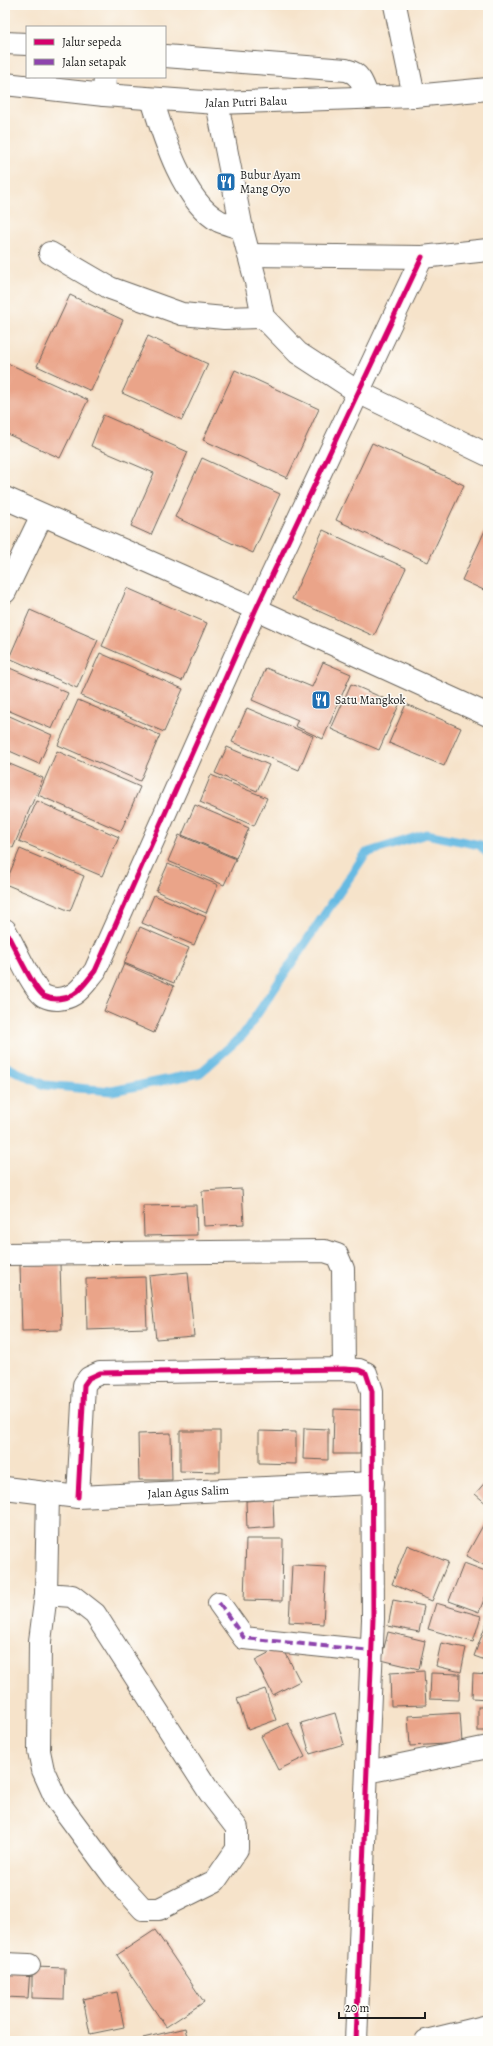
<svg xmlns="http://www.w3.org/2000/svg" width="493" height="2046" font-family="Alegreya,serif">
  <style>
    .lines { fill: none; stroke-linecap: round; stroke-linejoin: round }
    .stream { stroke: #66bae2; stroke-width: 9 }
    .building { fill: #eaa489 }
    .minor-casing { stroke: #686259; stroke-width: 24 }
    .major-casing { stroke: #686259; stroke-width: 24 }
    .minor { stroke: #fff; stroke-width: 22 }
    .major { stroke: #fff; stroke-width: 22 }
    .quiet { stroke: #8e44ad; stroke-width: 4; stroke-dasharray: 8 4; stroke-linecap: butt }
    .cycleway-casing { stroke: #fdfcf7; stroke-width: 8 }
    .cycleway { stroke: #d6006c; stroke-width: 5 }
    .labels { text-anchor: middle; stroke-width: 3; stroke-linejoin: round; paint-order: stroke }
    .street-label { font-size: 12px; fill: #1c1c1c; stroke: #fdfcf7 }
    .poi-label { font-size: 12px; fill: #1c1c1c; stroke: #fdfcf7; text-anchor: start }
  </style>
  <rect width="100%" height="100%" fill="#fdfcf7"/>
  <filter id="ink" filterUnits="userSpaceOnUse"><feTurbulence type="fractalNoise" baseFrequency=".025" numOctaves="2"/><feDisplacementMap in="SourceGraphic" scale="8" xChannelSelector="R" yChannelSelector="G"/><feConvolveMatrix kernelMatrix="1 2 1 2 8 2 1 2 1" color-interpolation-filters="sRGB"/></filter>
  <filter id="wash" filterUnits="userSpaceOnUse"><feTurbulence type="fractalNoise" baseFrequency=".012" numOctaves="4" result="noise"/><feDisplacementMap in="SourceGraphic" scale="16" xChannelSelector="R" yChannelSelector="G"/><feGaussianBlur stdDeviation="0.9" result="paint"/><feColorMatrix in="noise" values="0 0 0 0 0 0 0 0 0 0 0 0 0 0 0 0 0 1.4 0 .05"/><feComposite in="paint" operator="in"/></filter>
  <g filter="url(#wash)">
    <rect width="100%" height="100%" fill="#f6e3ca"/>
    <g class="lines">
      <path class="stream" d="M5 1066 44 1085 112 1091 200 1073 243 1035 366 853 426 834 480 845 488 854"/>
    </g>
    <g id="blocks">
      <g class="building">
        <path d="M70 295 123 320 91 391 37 366Z"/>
        <path d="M148 336 208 364 182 420 122 393Z"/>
        <path d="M5 362 88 400 60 458 5 433Z"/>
        <path d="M235 370 319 409 287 478 203 440Z"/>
        <path d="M103 415 188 452 151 535 131 526 154 473 91 446Z"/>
        <path d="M372 443 464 485 428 562 336 520Z"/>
        <path d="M202 458 280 494 253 553 175 517Z"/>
        <path d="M488 524V592L462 580Z"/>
        <path d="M323 530 406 568 374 636 292 599Z"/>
        <path d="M127 588 207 623 182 681 102 646Z"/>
        <path d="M30 610 98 640 77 688 9 658Z"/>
        <path d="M100 653 183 689 164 732 81 696Z"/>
        <path d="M323 662 351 674 323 739 295 726 298 720 252 700 266 668 312 687Z"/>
        <path d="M5 666 68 693 52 729 5 709Z"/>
        <path d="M351 684 399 705 379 750 331 729Z"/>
        <path d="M78 700 160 735 140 781 58 745Z"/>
        <path d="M406 704 461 728 444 766 389 743Z"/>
        <path d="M247 708 313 736 299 770 232 742Z"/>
        <path d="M5 714 52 735 39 764 5 749Z"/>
        <path d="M227 747 269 765 257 791 215 773Z"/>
        <path d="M57 751 140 787 121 831 38 795Z"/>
        <path d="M5 762 43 778 13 848 5 844Z"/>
        <path d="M211 775 267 798 254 826 200 802Z"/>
        <path d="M37 801 119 837 102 876 19 841Z"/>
        <path d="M195 805 249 828 236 858 182 835Z"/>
        <path d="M179 835 236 859 224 885 168 861Z"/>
        <path d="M20 849 84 876 70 911 5 884Z"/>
        <path d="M168 864 218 885 206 913 156 891Z"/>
        <path d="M154 895 206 917 194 945 142 923Z"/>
        <path d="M140 927 189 948 174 983 124 963Z"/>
        <path d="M124 964 174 986 154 1033 104 1011Z"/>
        <path d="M242 1189 244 1224 204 1226 202 1191Z"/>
        <path d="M196 1205 197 1235 144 1236 143 1206Z"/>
        <path d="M60 1264 62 1330 22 1331 20 1265Z"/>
        <path d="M188 1272 194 1336 156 1339 149 1276Z"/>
        <path d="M145 1277 147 1328 87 1330 86 1279Z"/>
        <path d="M334 1409 361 1410 360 1454H333Z"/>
        <path d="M304 1428 328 1429V1460L303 1459Z"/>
        <path d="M180 1431H220V1472L180 1471Z"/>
        <path d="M259 1431 296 1432V1464L259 1463Z"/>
        <path d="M171 1433 172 1480H139L138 1434Z"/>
        <path d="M488 1479V1505L475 1494Z"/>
        <path d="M273 1499 274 1527 247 1529 246 1501Z"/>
        <path d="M486 1520H488V1567L466 1556Z"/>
        <path d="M246 1539H283L282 1601 244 1600Z"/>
        <path d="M407 1545 448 1562 432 1601 392 1584Z"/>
        <path d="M464 1563 488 1572V1590L479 1612 449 1601Z"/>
        <path d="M292 1565 326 1567 323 1624 289 1622Z"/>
        <path d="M393 1600 424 1606 419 1632 388 1626Z"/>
        <path d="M436 1603 481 1616 473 1642 428 1629Z"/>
        <path d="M486 1624 488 1625V1661L474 1656Z"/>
        <path d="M388 1632 425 1641 419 1669 381 1660Z"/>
        <path d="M441 1643 466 1648 461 1672 436 1666Z"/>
        <path d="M282 1646 300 1681 273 1695 255 1660Z"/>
        <path d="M424 1671 426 1705 391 1706 390 1673Z"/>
        <path d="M431 1673 460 1674 459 1700 430 1699Z"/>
        <path d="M473 1674 488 1675V1699L472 1698Z"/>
        <path d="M265 1689 276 1720 248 1730 237 1699Z"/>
        <rect x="478" y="1707" width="10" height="24"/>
        <path d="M335 1713 344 1744 310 1754 301 1723Z"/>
        <path d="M460 1713 462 1743 410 1746 408 1716Z"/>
        <path d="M288 1723 305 1757 278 1770 261 1736Z"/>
        <path d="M155 1930 204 2002 166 2027 117 1955Z"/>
        <path d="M5 1966 30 1968 28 1998 5 1997Z"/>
        <path d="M32 1967 65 1968 64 1999 32 1998Z"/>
        <path d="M117 1992 124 2027 90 2034 83 1999Z"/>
        <path d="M185 2028 188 2041H144L143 2038Z"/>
      </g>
    </g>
  </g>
  <g filter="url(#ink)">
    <use href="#blocks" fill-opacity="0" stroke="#686259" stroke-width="1"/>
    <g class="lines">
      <defs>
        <g id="minor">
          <path d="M395 5 414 96"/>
          <path d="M5 43 27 44"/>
          <path d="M165 56 346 70C360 73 363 84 368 98"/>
          <path d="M104 95 105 77"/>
          <path d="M152 99C163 135 183 202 219 221 226 224 235 226 242 229"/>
          <path d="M217 103 242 229 256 282 263 317 298 353 358 392 488 455"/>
          <path d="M50 253 110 288 182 314 224 318 263 317"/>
          <path d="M249 255 422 257 488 250"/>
          <path d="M5 498 256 609 488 715"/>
          <path d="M5 592 42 515"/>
          <path d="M5 930C12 942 34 991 44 996 54 1001 66 999 74 994 82 989 89 978 95 971L256 609 422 257"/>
          <path d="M5 1254 325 1251 337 1255 343 1269 344 1369"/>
          <path id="s1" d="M5 1488 78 1497 373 1483"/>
          <path d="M78 1497 84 1385 89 1378 100 1373 344 1369 359 1370 366 1373 372 1391 373 1619 356 2041"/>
          <path d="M46 1594 72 1596 95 1614 210 1793 237 1828V1849L215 1881 159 1909H143L114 1877 56 1799 43 1770 39 1751 40 1641 46 1594 48 1494"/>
          <path d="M219 1603 244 1638 372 1651"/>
          <path d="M367 1772 488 1747"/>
          <path d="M5 1964 29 1965"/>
          <path d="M426 2041 488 2026"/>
        </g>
        <g id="major">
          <path id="s2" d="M5 84 104 95 217 103 414 96 488 89"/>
        </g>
      </defs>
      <use href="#minor" class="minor-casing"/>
      <use href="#major" class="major-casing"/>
      <use href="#minor" class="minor"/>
      <use href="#major" class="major"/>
      <path class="quiet" d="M219 1603 244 1638 372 1651"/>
      <defs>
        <g id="cycleway">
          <path d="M5 930C12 942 34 991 44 996 54 1001 66 999 74 994 82 989 89 978 95 971L256 609 422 257"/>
          <path d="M78 1497 84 1385 89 1378 100 1373 344 1369 359 1370 366 1373 372 1391 373 1619 356 2041"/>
        </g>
      </defs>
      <use href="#cycleway" class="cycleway-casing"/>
      <use href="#cycleway" class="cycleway"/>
    </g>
  </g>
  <defs>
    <symbol id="restaurant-square" viewBox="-11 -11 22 22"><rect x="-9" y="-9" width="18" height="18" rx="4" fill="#1f6fb2" stroke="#fdfcf7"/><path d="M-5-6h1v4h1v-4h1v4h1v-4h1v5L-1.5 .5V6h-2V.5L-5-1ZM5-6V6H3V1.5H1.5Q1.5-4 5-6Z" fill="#fff"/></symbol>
  </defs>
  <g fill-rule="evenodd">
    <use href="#restaurant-square" x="215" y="171" width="22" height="22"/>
    <use href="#restaurant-square" x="310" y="689" width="22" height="22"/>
  </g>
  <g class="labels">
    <g class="street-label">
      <text dy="4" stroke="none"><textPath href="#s2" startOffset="242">Jalan Putri Balau</textPath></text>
      <text dy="4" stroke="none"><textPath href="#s1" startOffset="184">Jalan Agus Salim</textPath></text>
    </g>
    <g class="poi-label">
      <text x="240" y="179">Bubur Ayam<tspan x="240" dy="14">Mang Oyo</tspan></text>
      <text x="335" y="704">Satu Mangkok</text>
    </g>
  </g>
  <rect width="493" height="2046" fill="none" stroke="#fdfcf7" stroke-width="20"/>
  <rect x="26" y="26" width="140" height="52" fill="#fdfcf7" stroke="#a3a29f"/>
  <rect x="34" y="39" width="20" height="6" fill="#d6006c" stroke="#a3a29f"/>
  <text x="62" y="46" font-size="12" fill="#1c1c1c">Jalur sepeda</text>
  <rect x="34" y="59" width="20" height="6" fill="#8e44ad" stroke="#a3a29f"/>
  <text x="62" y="66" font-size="12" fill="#1c1c1c">Jalan setapak</text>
  <path d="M339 2012v6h86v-6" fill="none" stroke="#1c1c1c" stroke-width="2"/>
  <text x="345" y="2012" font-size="12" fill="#1c1c1c" stroke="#fdfcf7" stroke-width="3" paint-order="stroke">20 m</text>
</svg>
